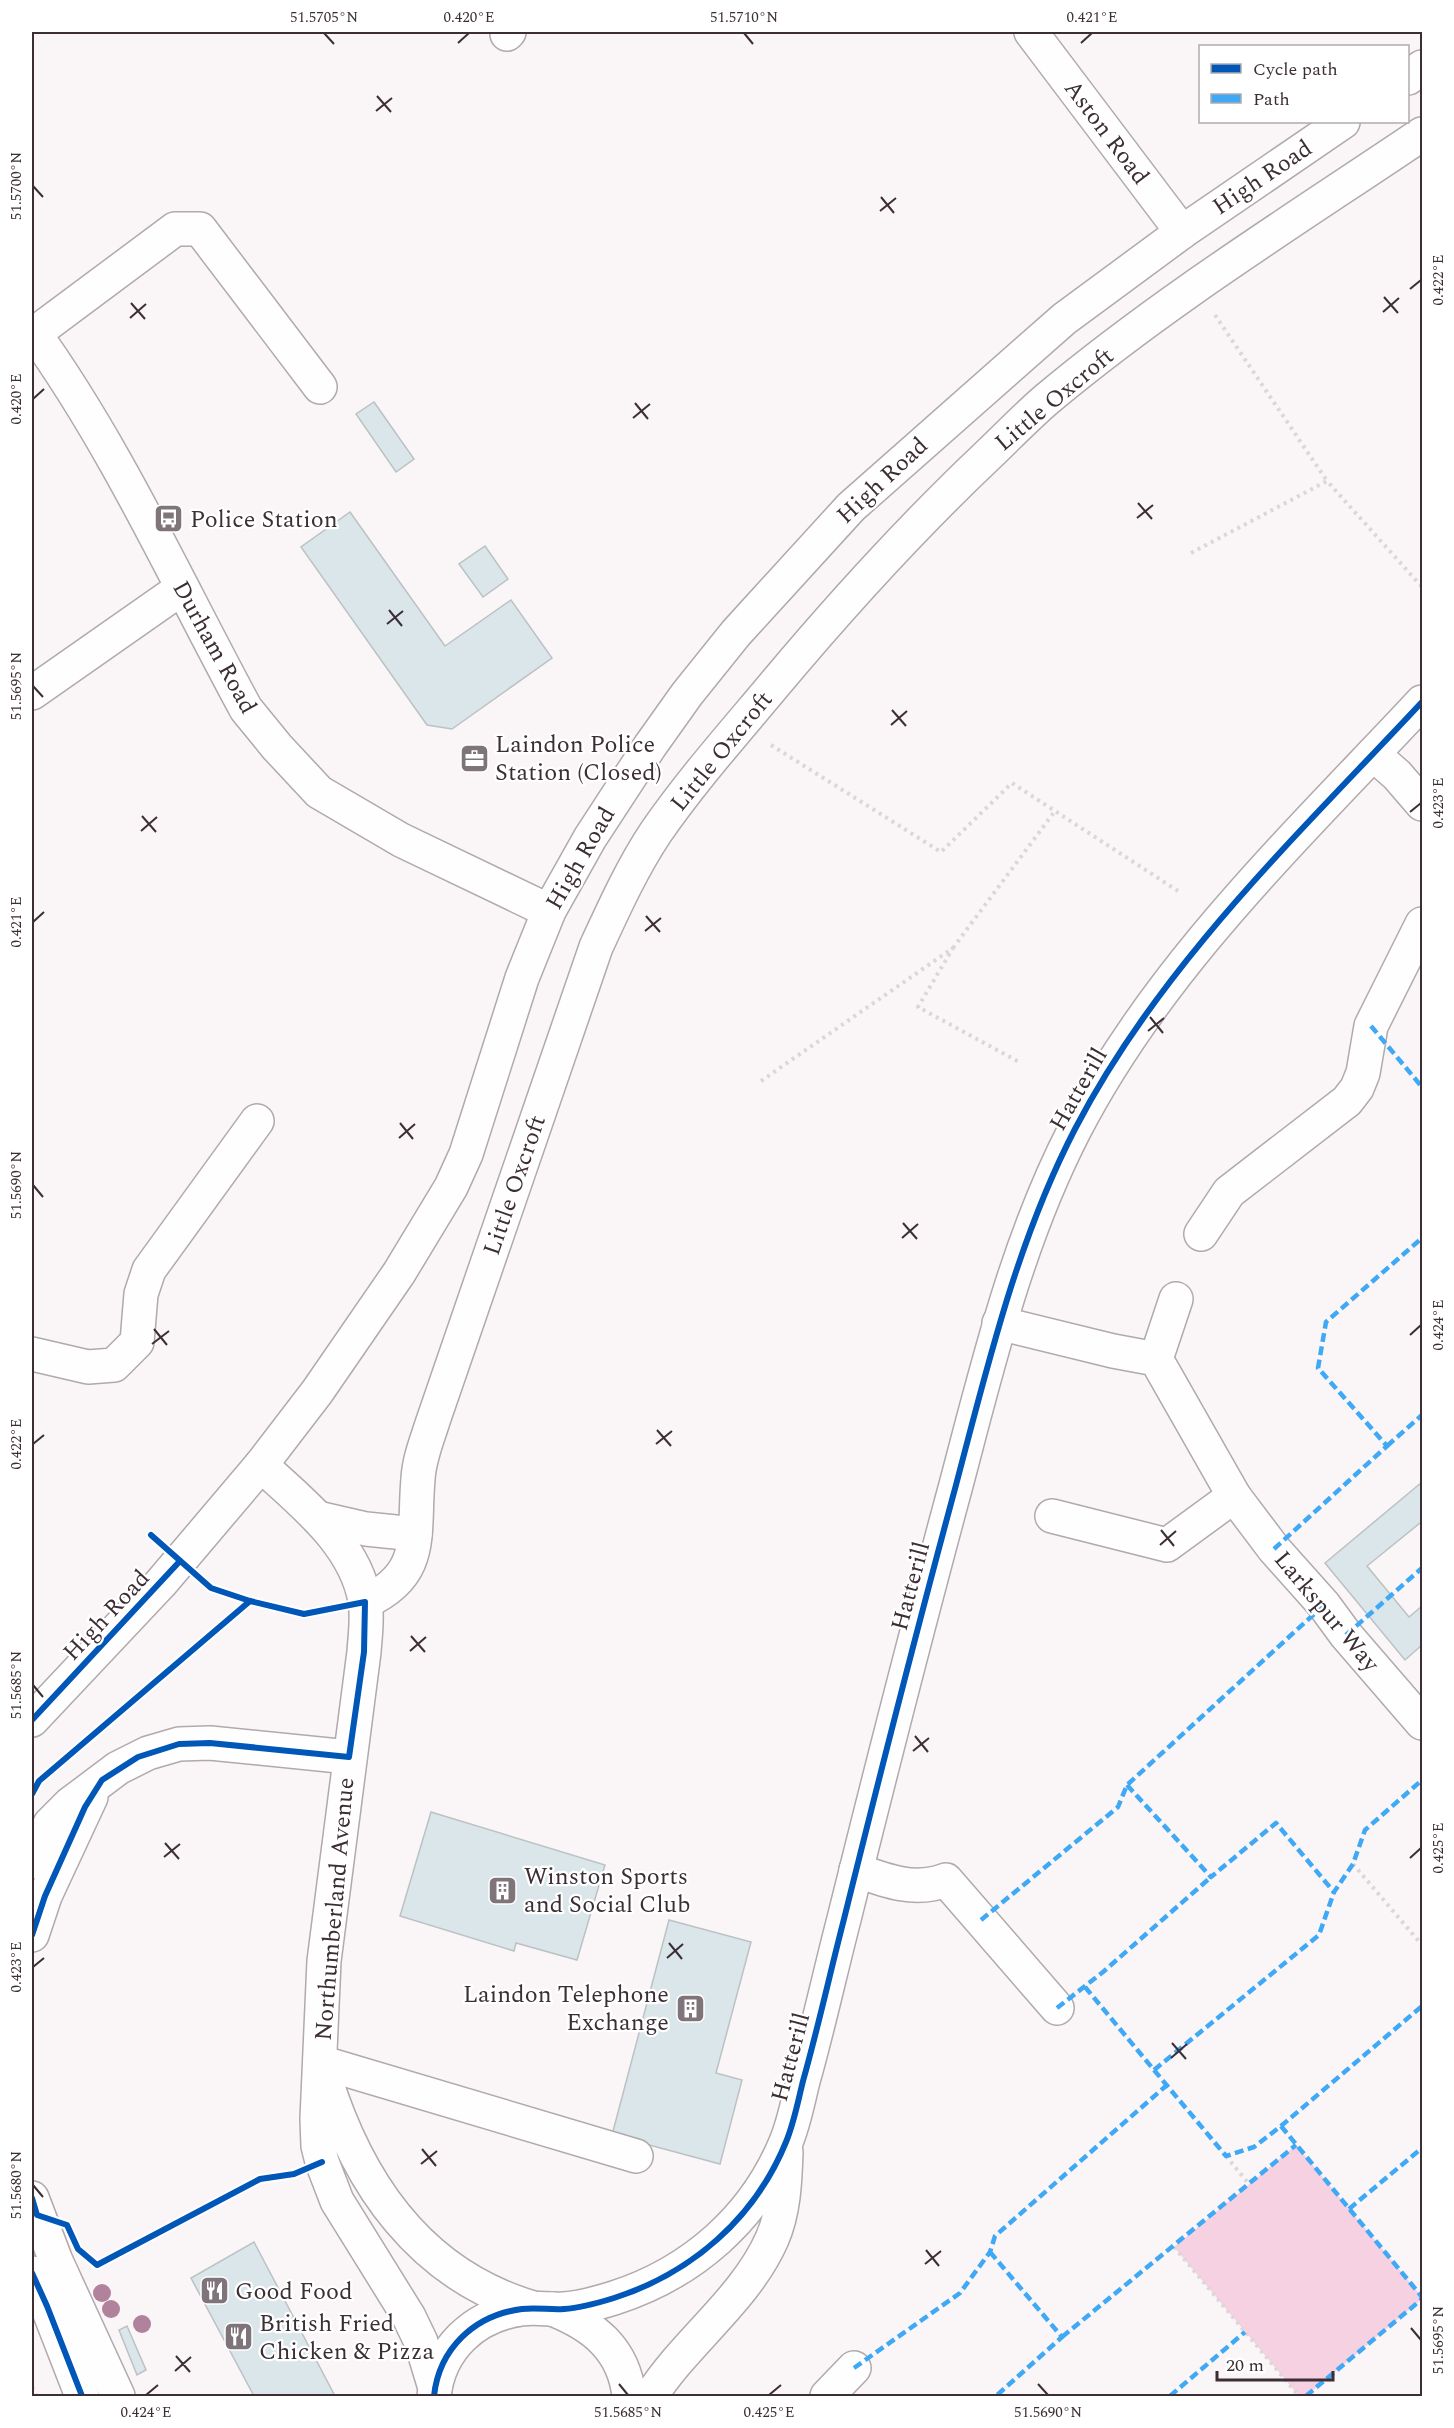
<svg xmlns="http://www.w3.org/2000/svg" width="1454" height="2428" font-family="Spectral,serif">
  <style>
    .green { fill: #f6d1e2 }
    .building { fill: #dae6e9; stroke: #bcc2c4; stroke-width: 1.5 }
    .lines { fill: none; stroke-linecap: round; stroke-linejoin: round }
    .minor-casing { stroke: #b1a9ac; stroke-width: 36 }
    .path { stroke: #dad7d8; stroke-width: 4; stroke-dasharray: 3 4.5; stroke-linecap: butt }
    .minor { stroke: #fefefe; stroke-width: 33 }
    .quiet { stroke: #3fa9f5; stroke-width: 4.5; stroke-dasharray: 9 4.5; stroke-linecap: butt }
    .cycleway-casing { stroke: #fff; stroke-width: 10 }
    .cycleway { stroke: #0057b8; stroke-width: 6 }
    .tree { fill: #b0829b }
    .ticks { fill: none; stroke: #3c2e35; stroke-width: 2 }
    .labels { text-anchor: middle; stroke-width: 4.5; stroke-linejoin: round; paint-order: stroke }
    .street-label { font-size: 24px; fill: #3c2e35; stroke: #fff }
    .poi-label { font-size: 24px; fill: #3c2e35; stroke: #fff; text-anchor: start }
    .neatline { fill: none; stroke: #3c2e35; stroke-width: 2 }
    .ticks-label { font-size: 15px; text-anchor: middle; fill: #3c2e35 }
  </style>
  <rect width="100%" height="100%" fill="#faf5f7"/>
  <path class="green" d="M1296 2145 1422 2297V2299L1306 2396H1299L1174 2247Z"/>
  <g class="building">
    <path d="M374 402 414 459 396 472 356 414Z"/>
    <path d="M350 512 445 646 511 600 552 658 452 729 427 725 301 547Z"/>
    <path d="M485 546 508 579 483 597 459 564Z"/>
    <path d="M1422 1482V1526L1420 1523 1367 1566 1409 1617 1422 1606V1645L1405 1660 1325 1563Z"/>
    <path d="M431 1812 605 1865 577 1960 516 1943 514 1951 400 1916Z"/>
    <path d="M669 1920 751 1942 716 2073 742 2080 720 2164 612 2135Z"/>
    <path d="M254 2242 335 2396H254L191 2278Z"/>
    <path d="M127 2326 146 2370 137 2375 119 2330Z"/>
  </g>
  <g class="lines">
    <defs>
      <g id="minor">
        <path d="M1031 32 1182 232"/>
        <path d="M507 34 509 32"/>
        <path d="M1408 78 1422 67"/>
        <path d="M32 330C117 448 177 582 246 709L277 747 319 792 401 840 549 911"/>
        <path d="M34 334 175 229H200L320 387"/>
        <path d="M32 693 182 588"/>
        <path d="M1373 754 1397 775 1422 804"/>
        <path d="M1201 1234 1229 1192 1347 1101 1357 1088 1363 1073 1371 1026 1422 924"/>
        <path d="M999 1323 1113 1351 1156 1359 1234 1496 1274 1549 1324 1605 1346 1635 1422 1723"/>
        <path d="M32 1354 88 1367 114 1365 137 1342 141 1294 149 1270 257 1121"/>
        <path d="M1156 1359 1176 1299"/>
        <path d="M261 1465C302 1503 355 1543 365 1601 368 1618 365 1636 364 1652L324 1961 317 2119 318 2146 322 2162 337 2201 409 2317 421 2342 435 2388"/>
        <path d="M1052 1516 1167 1545 1234 1496"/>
        <path d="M318 1518 366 1529 415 1534"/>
        <path d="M365 1602C426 1574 413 1535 418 1479 419 1459 427 1440 433 1421L596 947C614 908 632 868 656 832 692 780 734 733 774 685 841 605 911 528 987 456 1007 437 1026 417 1047 399 1164 301 1296 219 1422 134"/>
        <path d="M32 1720 161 1583 261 1465 317 1392 399 1273 451 1187 466 1154 522 978 549 911 590 838 650 746 687 694 736 633 851 507 1064 319 1182 232 1343 122"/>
        <path d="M32 1862 50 1824 70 1804 118 1768 148 1753 179 1744 210 1743 349 1757"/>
        <path d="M856 1870C886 1881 915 1892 946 1880L1057 2008"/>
        <path d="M32 1935 45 1896 91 1797"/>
        <path d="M320 2062 636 2156"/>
        <path d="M325 2078C358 2183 420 2274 530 2307"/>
        <path d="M32 2198 56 2261 118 2396"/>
        <path d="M32 2273 47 2306 82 2396"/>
        <path d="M552 2309C593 2325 624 2349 629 2396"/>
        <path d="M434 2396C439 2349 474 2315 522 2309 536 2307 550 2310 564 2309 580 2308 598 2303 614 2298 692 2273 755 2218 786 2142 794 2123 798 2101 803 2081 818 2028 830 1973 844 1919 880 1774 917 1629 956 1485 988 1364 1017 1241 1075 1129 1160 965 1297 836 1422 702"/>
        <path d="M651 2396C686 2341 745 2300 772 2239 784 2212 785 2181 786 2152"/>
        <path d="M827 2396 854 2368"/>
      </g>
    </defs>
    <use href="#minor" class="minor-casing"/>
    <g class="path">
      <path d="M1215 315 1327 481"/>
      <path d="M1191 553 1327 481 1422 587"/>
      <path d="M771 745 941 852 1012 783 1178 891"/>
      <path d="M953 948 1055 811"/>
      <path d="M761 1081 953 948 918 1007 1021 1063"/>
      <path d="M1353 1864 1422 1945"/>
      <path d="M1226 2156 1249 2184"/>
      <path d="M1174 2247 1299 2396"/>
      <path d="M32 2387 36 2396"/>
    </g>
    <use href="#minor" class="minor"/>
    <g class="quiet">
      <path d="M1371 1026 1422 1087"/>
      <path d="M1387 1446 1422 1415"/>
      <path d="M1274 1549 1387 1446 1318 1368 1326 1322 1422 1238"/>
      <path d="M1346 1635 1422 1568"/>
      <path d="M1127 1785 1211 1877 1276 1823 1334 1892 1353 1864 1365 1830 1422 1780"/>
      <path d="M981 1920 1118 1807 1127 1785 1324 1605"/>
      <path d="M1085 1987 1154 2070 1319 1935 1334 1892"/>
      <path d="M1057 2008 1103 1972 1211 1877"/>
      <path d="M1154 2070 1226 2156 1254 2147 1281 2126 1422 2006"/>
      <path d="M1281 2126 1422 2297"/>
      <path d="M1349 2209 1422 2148"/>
      <path d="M990 2252 1062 2337 996 2396"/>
      <path d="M1062 2337 1296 2145"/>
      <path d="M854 2368 960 2293 990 2252 995 2236 1167 2085"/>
      <path d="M1170 2396 1245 2332"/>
      <path d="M1306 2396 1422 2299"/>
    </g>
    <defs>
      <g id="cycleway">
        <path d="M32 1720 180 1561"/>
        <path d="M32 1794 39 1781 250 1601"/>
        <path d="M32 1935 45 1896 85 1807 102 1780 138 1757 179 1744 210 1743 349 1757 364 1652 365 1602 304 1614 250 1601 211 1588 151 1535"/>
        <path d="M32 2198 37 2215 67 2225 78 2249 97 2265 260 2179 294 2174 322 2162"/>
        <path d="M32 2273 47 2306 82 2396"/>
        <path d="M434 2396C439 2349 474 2315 522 2309 536 2307 550 2310 564 2309 580 2308 598 2303 614 2298 692 2273 755 2218 786 2142 794 2123 798 2101 803 2081 818 2028 830 1973 844 1919 880 1774 917 1629 956 1485 988 1364 1017 1241 1075 1129 1160 965 1297 836 1422 702"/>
      </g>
    </defs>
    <use href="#cycleway" class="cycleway-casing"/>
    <use href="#cycleway" class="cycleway"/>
  </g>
  <g class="tree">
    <circle cx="102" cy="2293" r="9"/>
    <circle cx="111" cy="2309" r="9"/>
    <circle cx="142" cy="2324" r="9"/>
  </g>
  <path class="ticks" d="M324 33 334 44M744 33 753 44M458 43 469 33M1081 43 1092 33M377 96 391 112M376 111 392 98M33 186 43 197M881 197 894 213M880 211 896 198M1410 289 1421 280M1384 297 1398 313M131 303 145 319M1383 312 1399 298M130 318 146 304M33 399 44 389M635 403 648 419M633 418 650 404M1138 503 1152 519M1137 518 1153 505M389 610 402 626M387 624 403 611M33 686 43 697M892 710 906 726M891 725 907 711M1410 812 1421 803M142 816 156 832M141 831 157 817M646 916 660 932M33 922 44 912M645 931 661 918M1150 1017 1163 1033M1148 1031 1164 1018M400 1123 413 1139M399 1138 415 1124M33 1185 43 1197M903 1223 917 1239M902 1238 918 1224M154 1329 167 1345M1410 1335 1421 1325M152 1344 169 1331M657 1430 671 1446M33 1444 44 1435M656 1444 672 1431M1161 1530 1174 1546M1160 1545 1176 1531M411 1636 425 1652M410 1651 426 1637M33 1685 43 1697M915 1736 928 1752M913 1751 929 1738M165 1843 179 1859M164 1857 180 1844M1410 1858 1421 1848M669 1943 682 1959M667 1958 683 1944M33 1967 44 1958M1172 2043 1186 2059M1171 2058 1187 2044M422 2149 436 2166M421 2164 437 2151M33 2185 43 2197M926 2250 939 2266M925 2264 941 2251M1411 2328 1421 2340M176 2356 190 2372M175 2371 191 2357M619 2384 628 2395M1038 2384 1048 2395M146 2395 158 2385M769 2395 781 2385"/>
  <defs>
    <symbol id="bus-square" viewBox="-11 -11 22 22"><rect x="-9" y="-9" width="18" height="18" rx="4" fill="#7e7479" stroke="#fff"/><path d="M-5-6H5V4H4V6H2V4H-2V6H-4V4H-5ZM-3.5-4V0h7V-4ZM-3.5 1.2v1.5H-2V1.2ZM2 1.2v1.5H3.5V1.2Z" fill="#fff"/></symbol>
    <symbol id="office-square" viewBox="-11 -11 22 22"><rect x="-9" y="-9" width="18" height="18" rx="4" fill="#7e7479" stroke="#fff"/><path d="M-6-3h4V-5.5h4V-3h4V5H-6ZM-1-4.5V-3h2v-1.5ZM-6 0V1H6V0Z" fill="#fff"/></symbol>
    <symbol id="building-square" viewBox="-11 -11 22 22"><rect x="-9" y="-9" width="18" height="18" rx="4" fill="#7e7479" stroke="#fff"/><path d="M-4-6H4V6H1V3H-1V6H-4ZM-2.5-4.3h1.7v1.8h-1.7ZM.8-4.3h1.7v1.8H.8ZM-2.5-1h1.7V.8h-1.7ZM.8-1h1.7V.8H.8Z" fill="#fff"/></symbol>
    <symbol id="restaurant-square" viewBox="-11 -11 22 22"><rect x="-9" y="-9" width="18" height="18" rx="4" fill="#7e7479" stroke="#fff"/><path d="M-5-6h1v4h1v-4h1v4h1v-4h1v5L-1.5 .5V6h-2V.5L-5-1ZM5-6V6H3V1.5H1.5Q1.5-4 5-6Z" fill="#fff"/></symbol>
  </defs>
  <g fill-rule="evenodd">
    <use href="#bus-square" x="152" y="502" width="33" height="33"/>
    <use href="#office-square" x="458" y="742" width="33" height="33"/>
    <use href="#building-square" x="486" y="1874" width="33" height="33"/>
    <use href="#building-square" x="674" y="1992" width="33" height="33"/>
    <use href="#restaurant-square" x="198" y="2274" width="33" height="33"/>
    <use href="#restaurant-square" x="222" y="2320" width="33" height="33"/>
  </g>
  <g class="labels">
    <g class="street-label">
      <text transform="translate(1107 132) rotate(53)" y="8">Aston Road</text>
      <text transform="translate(1262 177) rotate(-34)" y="8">High Road</text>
      <text transform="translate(1054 399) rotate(-40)" y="8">Little Oxcroft</text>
      <text transform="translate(882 480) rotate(-43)" y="8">High Road</text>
      <text transform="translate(215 647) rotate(61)" y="8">Durham Road</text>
      <text transform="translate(721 751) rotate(-51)" y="8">Little Oxcroft</text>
      <text transform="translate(580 858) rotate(-60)" y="8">High Road</text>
      <text transform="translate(1078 1089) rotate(-60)" y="8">Hatterill</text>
      <text transform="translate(514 1185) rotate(-71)" y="8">Little Oxcroft</text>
      <text transform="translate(910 1586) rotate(-75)" y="8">Hatterill</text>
      <text transform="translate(1327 1611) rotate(50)" y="8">Larkspur Way</text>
      <text transform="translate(106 1615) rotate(-47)" y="8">High Road</text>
      <text transform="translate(334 1909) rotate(-85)" y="8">Northumberland Avenue</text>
      <text transform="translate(790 2057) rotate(-75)" y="8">Hatterill</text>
    </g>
    <g class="poi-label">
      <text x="190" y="527">Police Station</text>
      <text x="495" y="752">Laindon Police<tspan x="495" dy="28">Station (Closed)</tspan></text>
      <text x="524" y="1884">Winston Sports<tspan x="524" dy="28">and Social Club</tspan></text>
      <text x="669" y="2002" text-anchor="end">Laindon Telephone<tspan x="669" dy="28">Exchange</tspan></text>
      <text x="235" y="2299">Good Food</text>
      <text x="259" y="2331">British Fried<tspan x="259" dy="28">Chicken &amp; Pizza</tspan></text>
    </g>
  </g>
  <rect width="1454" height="2428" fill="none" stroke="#ffffff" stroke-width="66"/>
  <rect x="1199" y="45" width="210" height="78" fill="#ffffff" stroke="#b1abae" stroke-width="1.5"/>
  <rect x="1211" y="64" width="30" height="9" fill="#0057b8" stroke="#b1abae" stroke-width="1.5"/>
  <text x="1253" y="75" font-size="18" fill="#3c2e35">Cycle path</text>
  <rect x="1211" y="94" width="30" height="9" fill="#3fa9f5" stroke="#b1abae" stroke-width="1.5"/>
  <text x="1253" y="105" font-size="18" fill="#3c2e35">Path</text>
  <path d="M1217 2371v9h116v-9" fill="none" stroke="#3c2e35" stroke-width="3"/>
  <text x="1226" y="2371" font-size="18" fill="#3c2e35" stroke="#ffffff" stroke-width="4.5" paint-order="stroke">20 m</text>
  <rect x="33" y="33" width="1388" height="2362" class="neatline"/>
  <g class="ticks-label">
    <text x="324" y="22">51.5705°N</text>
    <text x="469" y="22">0.420°E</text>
    <text x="744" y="22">51.5710°N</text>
    <text x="1092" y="22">0.421°E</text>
    <text transform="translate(16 186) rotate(-90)" y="5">51.5700°N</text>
    <text transform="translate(1438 280) rotate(-90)" y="5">0.422°E</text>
    <text transform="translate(16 399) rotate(-90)" y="5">0.420°E</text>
    <text transform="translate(16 686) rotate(-90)" y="5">51.5695°N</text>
    <text transform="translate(1438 803) rotate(-90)" y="5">0.423°E</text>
    <text transform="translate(16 922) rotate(-90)" y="5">0.421°E</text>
    <text transform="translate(16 1185) rotate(-90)" y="5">51.5690°N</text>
    <text transform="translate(1438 1325) rotate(-90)" y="5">0.424°E</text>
    <text transform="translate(16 1444) rotate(-90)" y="5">0.422°E</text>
    <text transform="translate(16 1685) rotate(-90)" y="5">51.5685°N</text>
    <text transform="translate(1438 1848) rotate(-90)" y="5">0.425°E</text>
    <text transform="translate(16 1967) rotate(-90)" y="5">0.423°E</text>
    <text transform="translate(16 2185) rotate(-90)" y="5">51.5680°N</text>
    <text transform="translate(1438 2340) rotate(-90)" y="5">51.5695°N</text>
    <text x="146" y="2417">0.424°E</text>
    <text x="628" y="2417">51.5685°N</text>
    <text x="769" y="2417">0.425°E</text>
    <text x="1048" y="2417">51.5690°N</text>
  </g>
</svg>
